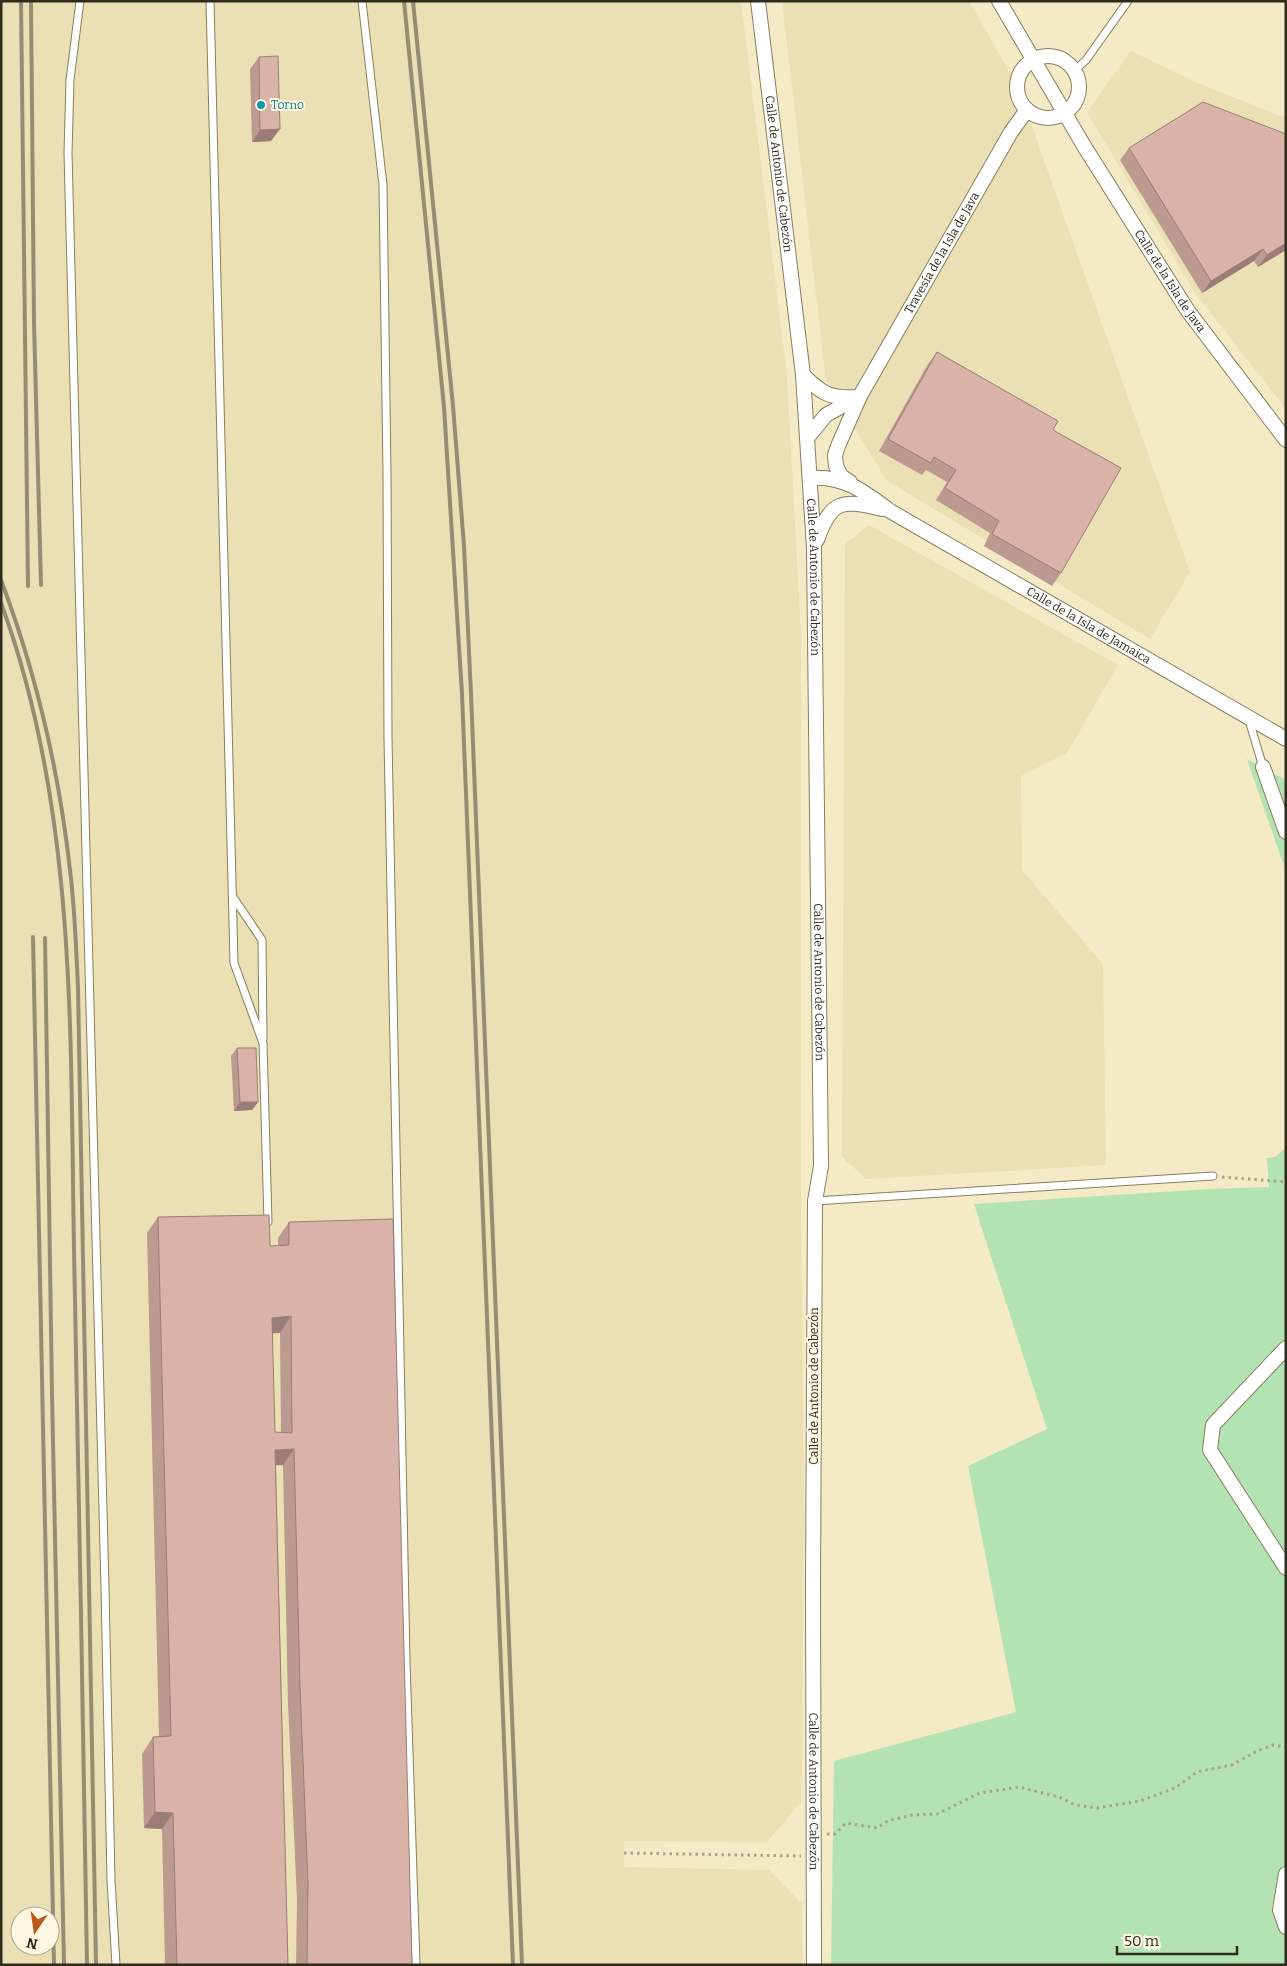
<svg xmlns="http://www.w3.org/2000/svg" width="1287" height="1966" font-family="Bitter,serif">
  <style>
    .built { fill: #ebdfb4; fill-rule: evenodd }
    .green { fill: #b3e3b2 }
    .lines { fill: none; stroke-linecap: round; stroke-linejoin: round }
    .service-casing { stroke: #887e5d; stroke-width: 9 }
    .minor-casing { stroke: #887e5d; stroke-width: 16 }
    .path { stroke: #aaa286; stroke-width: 3; stroke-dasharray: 2.5 4; stroke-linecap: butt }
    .service { stroke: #fff; stroke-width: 7 }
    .minor { stroke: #fff; stroke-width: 14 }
    .rail { stroke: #948d74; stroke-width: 4 }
    .wall { fill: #bb9a90; fill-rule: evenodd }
    .shaded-wall { fill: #997d76 }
    .building { fill: #dab3a8; stroke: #997d76; fill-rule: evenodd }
    .culture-dot { fill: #0f9aa8; stroke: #fdf7e1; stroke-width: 2 }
    .labels { text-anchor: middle; stroke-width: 4; stroke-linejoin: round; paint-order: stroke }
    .culture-label { font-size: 12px; fill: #0d838f; stroke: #fdf7e1; text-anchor: start }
    .street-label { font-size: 12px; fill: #2f2b1d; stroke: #fdf7e1 }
  </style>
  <rect width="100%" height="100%" fill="#f4eac6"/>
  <g class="built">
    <path d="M1 1H741L787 376 801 634V1214L804 1510 801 1802 767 1842 624 1841V1867L769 1870 802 1904V1965H1ZM20 1916H50V1946H20Z"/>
    <path d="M782 1H969L1018 87 1190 572 1150 639 886 480 826 381Z"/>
    <path d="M1131 51 1198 83 1286 118V409L1195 293 1087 112Z"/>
    <path d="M869 525 1118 665 1067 753 1021 776 1022 870 1103 964 1106 1165 866 1179 842 1157 845 544Z"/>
  </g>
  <g class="green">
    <path d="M1247 759 1286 780V872Z"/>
    <path d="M1286 1148V1965H831L834 1761 1016 1712 968 1466 1047 1429 974 1204 1209 1189 1269 1187 1267 1158 1275 1157Z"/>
  </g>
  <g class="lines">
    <defs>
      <g id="service">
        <path d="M80 1 70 80 68 153 105 1588 111 1880 116 1965"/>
        <path d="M210 1 234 963 263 1043 268 1222"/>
        <path d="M362 1 383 185 387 473 388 738 406 1661 416 1965"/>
        <path d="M1075 70 1086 60 1128 1"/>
        <path d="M1248 717 1263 767"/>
        <path d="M233 897 262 940 263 1038"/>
        <path d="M815 1201 1213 1176"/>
      </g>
      <g id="minor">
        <path id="s1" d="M758 1 803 375 814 548 821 1166 815 1201 813 1585 814 1965"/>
        <path id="s2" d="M999 1 1084 146 1188 311 1286 440"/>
        <circle cx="1048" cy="87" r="31"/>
        <path d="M803 375C821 393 830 399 857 397"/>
        <path d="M808 437 826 415 860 396"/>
        <path id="s3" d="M810 478C843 475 865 492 890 511L1286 739"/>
        <path id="s4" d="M850 482 841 476 836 466 835 455 838 446 860 396 1011 132 1027 110"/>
        <path d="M817 540C831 500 842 499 882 509"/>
        <path d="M1263 767 1286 832"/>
        <path d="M1286 1348 1213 1425 1210 1450 1286 1568"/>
        <path d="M1286 1874 1280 1910 1286 1927"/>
      </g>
    </defs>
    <use href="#service" class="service-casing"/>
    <use href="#minor" class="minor-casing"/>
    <g class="path">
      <path d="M1222 1177 1286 1182"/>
      <path d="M827 1834H835L846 1823 877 1828 888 1821 912 1815 937 1814 980 1793 1019 1787 1059 1797 1075 1805 1097 1808 1140 1801 1175 1788 1197 1772 1232 1765 1257 1751 1273 1745 1286 1747"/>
      <path d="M624 1853 801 1856"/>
    </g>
    <use href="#service" class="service"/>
    <use href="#minor" class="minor"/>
    <g class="rail">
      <path d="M21 1 28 586"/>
      <path d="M31 1 34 323 41 585"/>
      <path d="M404 1 444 407 462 694 513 1965"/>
      <path d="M413 1 453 406 464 546 471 694 522 1965"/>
      <path d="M1 580C36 673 59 771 70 870 75 909 76 948 78 987L96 1965"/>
      <path d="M1 603C77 809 70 1033 74 1249 79 1488 83 1726 87 1965"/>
      <path d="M33 937 54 1965"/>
      <path d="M45 938 52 1394 64 1965"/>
    </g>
  </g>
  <g class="wall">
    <path d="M259 57 271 141 252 142 250 69Z"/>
    <path d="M1286 134V250L1258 267 1254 261 1202 293 1120 160 1129 148Z"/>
    <path d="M937 352 1053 430 1061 573 1052 586 984 546 990 533 936 500 947 482 926 470 922 475 879 451 928 364Z"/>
    <path d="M237 1048 258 1102 252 1110 234 1111 231 1056Z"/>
    <path d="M158 1217 270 1246H278V1238L289 1222 412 1965H296L297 1900 288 1704 283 1465H276L288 1965H165L162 1829 144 1828 142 1754 153 1737H159L147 1233ZM272 1333H280L281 1433 275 1432Z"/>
  </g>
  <g class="shaded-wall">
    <path d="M280 129 271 141 252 142 260 130Z"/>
    <path d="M1286 243V250L1258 267 1267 255Z"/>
    <path d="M1263 249 1254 261 1202 293 1211 281Z"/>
    <path d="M240 1102H258L252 1110 234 1111Z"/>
    <path d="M291 1316 280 1333 261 1334 272 1318Z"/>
    <path d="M294 1449 283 1465 264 1466 275 1450Z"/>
    <path d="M155 1812 173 1813 162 1829 144 1828Z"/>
  </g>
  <g class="building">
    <path d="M278 56 280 129 260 130 259 57Z"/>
    <path d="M1203 102 1286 134V243L1267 255 1263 249 1211 281 1129 148Z"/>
    <path d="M937 352 1058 421 1053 430 1121 468 1061 573 992 534 999 521 945 488 956 470 934 457 931 463 888 439Z"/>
    <path d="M237 1048H256L258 1102H240Z"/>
    <path d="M269 1215 270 1246 289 1245V1222L393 1219 412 1965H307L308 1884 300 1687 294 1449 275 1450 288 1965H177L173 1813 155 1812 153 1737 171 1736 158 1217ZM291 1316 292 1433 275 1432 272 1318Z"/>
  </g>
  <circle class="culture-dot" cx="261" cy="105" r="5"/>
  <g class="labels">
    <g class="culture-label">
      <text x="271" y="109">Torno</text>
    </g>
    <g class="street-label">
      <text dy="4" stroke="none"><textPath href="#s1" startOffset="174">Calle de Antonio de Cabezón</textPath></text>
      <text dy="4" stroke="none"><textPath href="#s4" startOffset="262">Travesía de la Isla de Java</textPath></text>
      <text dy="4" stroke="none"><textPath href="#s2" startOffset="328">Calle de la Isla de Java</textPath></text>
      <text dy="4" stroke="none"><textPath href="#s1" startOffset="579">Calle de Antonio de Cabezón</textPath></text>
      <text dy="4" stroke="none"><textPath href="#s3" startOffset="318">Calle de la Isla de Jamaica</textPath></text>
      <text dy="4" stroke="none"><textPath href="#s1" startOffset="984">Calle de Antonio de Cabezón</textPath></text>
      <text transform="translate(814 1386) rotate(-90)" y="4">Calle de Antonio de Cabezón</text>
      <text dy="4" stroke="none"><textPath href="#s1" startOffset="1794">Calle de Antonio de Cabezón</textPath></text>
    </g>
  </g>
  <rect width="1287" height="1966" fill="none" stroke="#2f2b1d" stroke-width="5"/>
  <g transform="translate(35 1931) rotate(193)"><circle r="24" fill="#fdf7e1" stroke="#aba593"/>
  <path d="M0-4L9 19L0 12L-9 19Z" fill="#bb591d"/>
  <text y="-8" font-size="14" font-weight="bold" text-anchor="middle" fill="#2f2b1d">N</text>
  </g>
  <path d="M1117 1946v8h120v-8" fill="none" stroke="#2f2b1d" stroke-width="2.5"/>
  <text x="1124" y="1946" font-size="15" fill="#2f2b1d" stroke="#fdf7e1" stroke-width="4" paint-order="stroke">50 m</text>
</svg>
